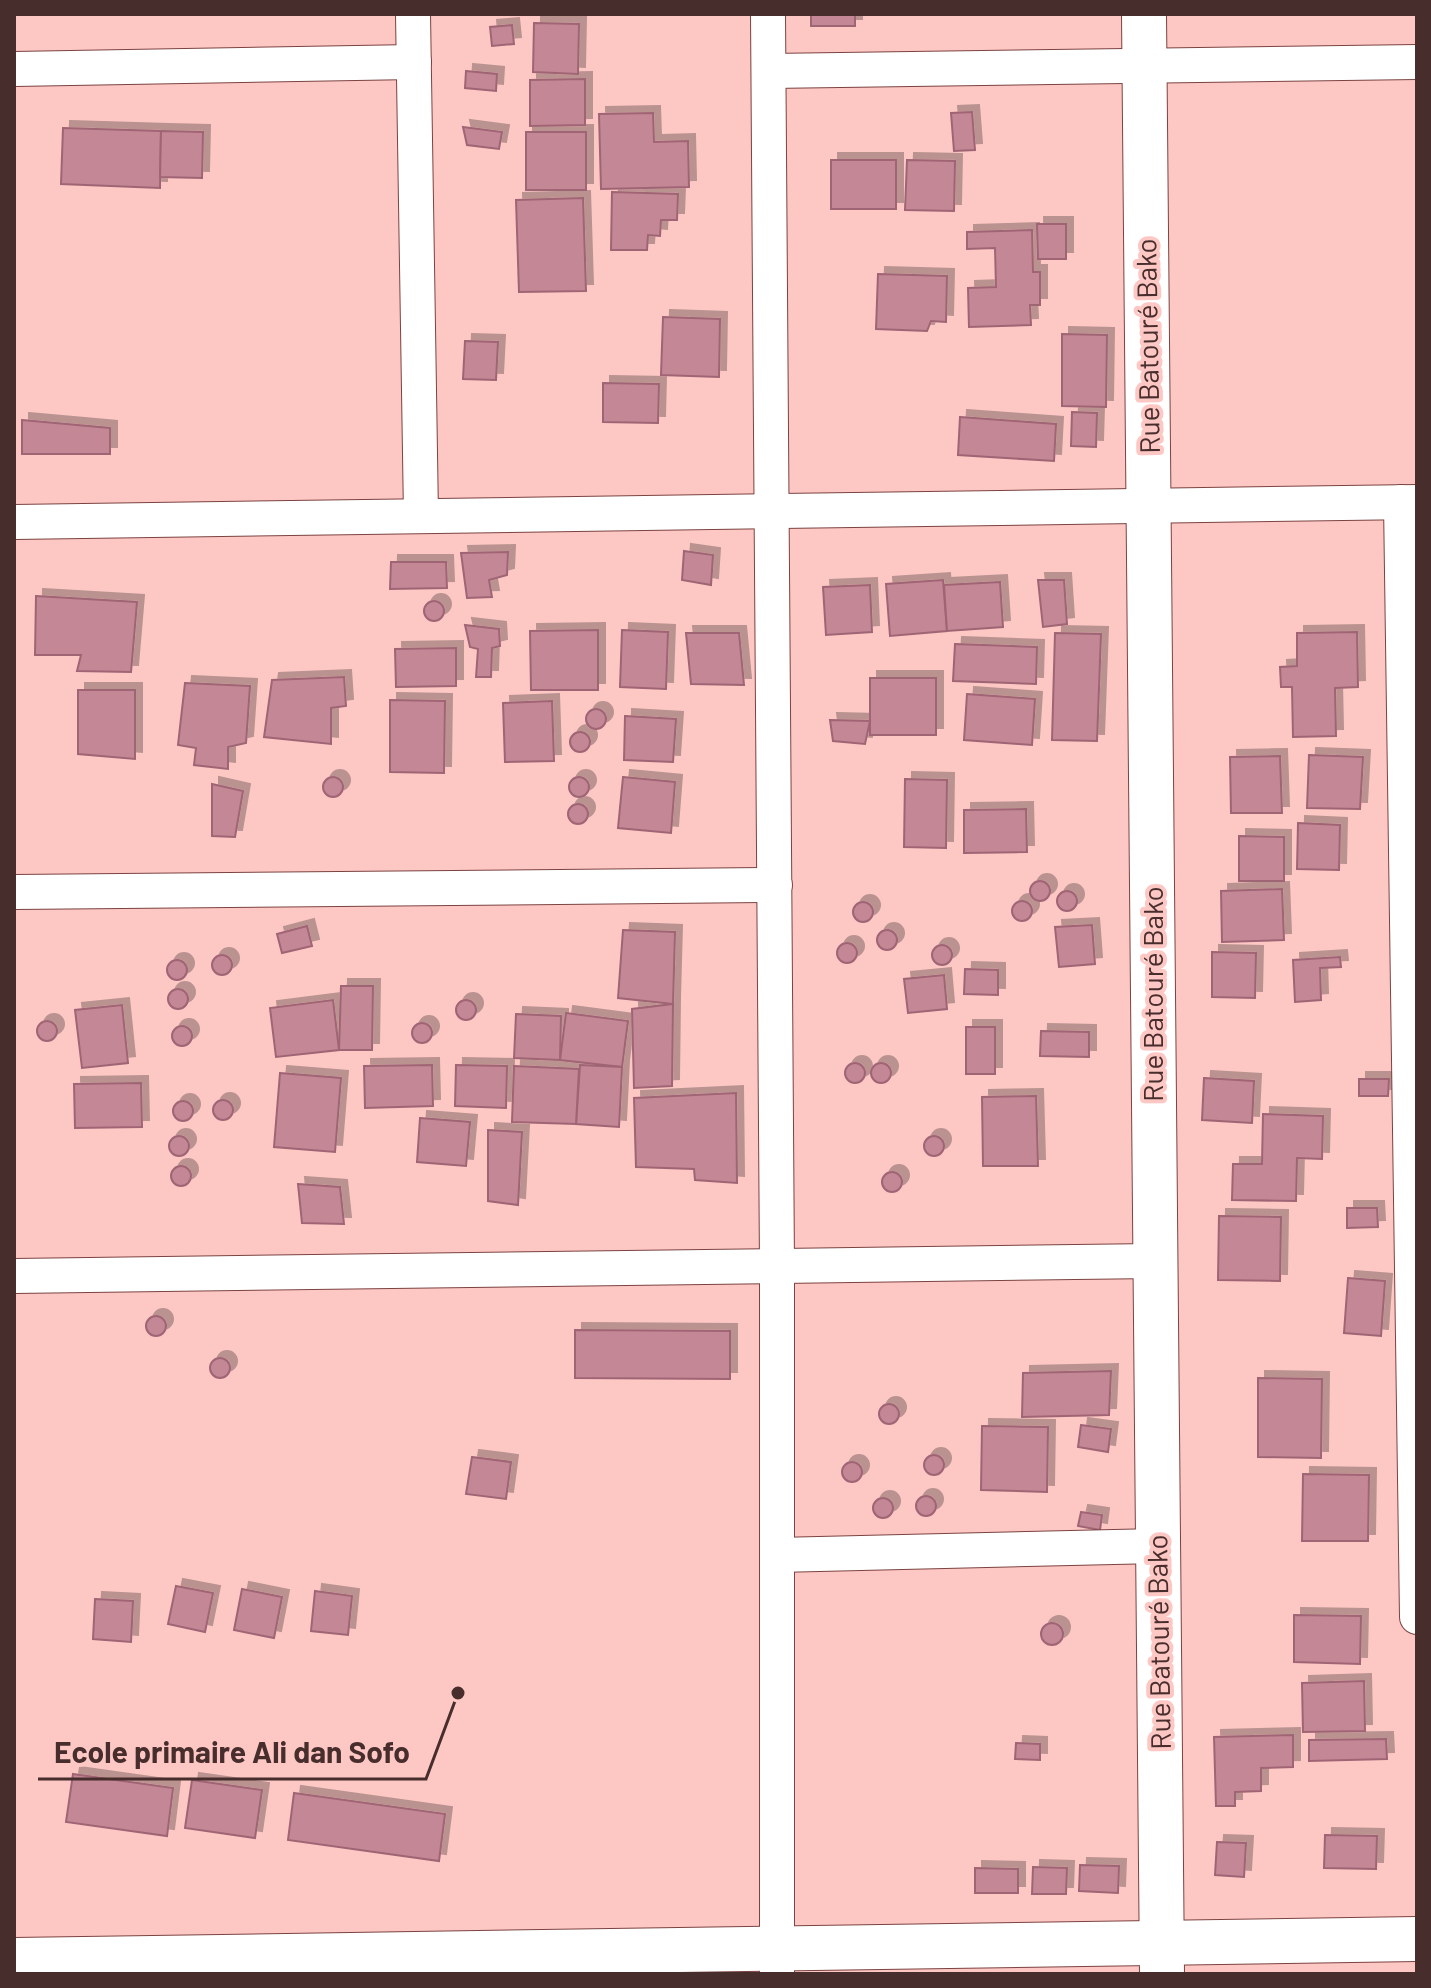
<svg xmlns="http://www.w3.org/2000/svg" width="1431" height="1988" font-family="Barlow,sans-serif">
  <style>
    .building { fill: #c48796; stroke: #a06575; stroke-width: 2; filter: url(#shadow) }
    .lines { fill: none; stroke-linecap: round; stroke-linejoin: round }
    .street-casing { stroke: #7b4341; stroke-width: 36 }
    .secondary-casing { stroke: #7b4341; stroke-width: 46 }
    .street { stroke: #fff; stroke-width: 34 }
    .secondary { stroke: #fff; stroke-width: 44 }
    .labels { text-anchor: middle; stroke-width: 8; stroke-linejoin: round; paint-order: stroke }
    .street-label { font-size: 28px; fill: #472d2c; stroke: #fdc7c4 }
    .leader { fill: none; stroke: #472d2c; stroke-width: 3 }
    .callout-dot { fill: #472d2c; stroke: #fdc7c4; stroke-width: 3 }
    .callout-label { font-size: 30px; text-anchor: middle; font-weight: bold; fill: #472d2c; stroke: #fdc7c4; stroke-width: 8; stroke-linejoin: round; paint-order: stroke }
  </style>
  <defs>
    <filter id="shadow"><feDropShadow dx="7" dy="-7" stdDeviation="0" flood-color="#0004"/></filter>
  </defs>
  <rect width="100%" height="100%" fill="#fdc7c4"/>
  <g class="building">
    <rect x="811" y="14" width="44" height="12"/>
    <path d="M534 23 579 24 578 74 533 72Z"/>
    <path d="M512 25 514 44 492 46 490 27Z"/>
    <path d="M466 71 497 74 496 91 465 88Z"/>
    <path d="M585 79V125L530 126V80Z"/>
    <path d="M972 112 975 150 954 151 951 113Z"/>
    <path d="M653 113 654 142 688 141 689 187 601 189 599 114Z"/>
    <path d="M463 127 502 132 499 149 467 145Z"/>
    <path d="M63 128 161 131 160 188 61 184Z"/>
    <path d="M161 131 203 132 202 178 160 177Z"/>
    <rect x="526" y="132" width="60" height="58"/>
    <rect x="831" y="160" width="65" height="49"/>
    <path d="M907 160 955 161 954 211 905 210Z"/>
    <path d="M612 192 678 194 677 220H661L660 236 648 235 647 250H611Z"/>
    <path d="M583 198 586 291 519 292 516 200Z"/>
    <path d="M1037 224H1066V259H1038Z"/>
    <path d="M1032 230 1033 272H1040V305H1030L1031 325 969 327 968 288 996 287 995 248 967 249V232Z"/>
    <path d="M878 274 947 276 946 322 931 321 927 331 876 329Z"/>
    <path d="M663 317 720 319 719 377 661 375Z"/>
    <path d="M1062 334 1107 335 1106 407 1062 406Z"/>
    <path d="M465 341 498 342 496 380 463 379Z"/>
    <path d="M603 383 659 384 658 423 603 422Z"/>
    <path d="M1072 412 1097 413 1096 447 1071 446Z"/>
    <path d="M960 417 1056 424 1054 461 958 455Z"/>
    <path d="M22 420 110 428V454H22Z"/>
    <path d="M684 551 713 555 711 585 682 580Z"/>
    <path d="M508 552 507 575 489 580 492 597 467 598 461 553Z"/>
    <path d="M391 562H446L447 588 390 589Z"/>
    <path d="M943 580 947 631 890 636 886 584Z"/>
    <path d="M1038 580H1064L1067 624 1043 627Z"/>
    <path d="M1000 582 1003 627 947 631 944 585Z"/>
    <path d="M870 585 872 632 826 635 823 587Z"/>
    <path d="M36 596 137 602 131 672 77 671 81 655H35Z"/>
    <circle cx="434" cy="611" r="10"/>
    <path d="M465 625 499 629 500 646 492 648 491 677H476L478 649 470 647Z"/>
    <path d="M598 630V690H531L530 631Z"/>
    <path d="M622 630 668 632 666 689 620 687Z"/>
    <path d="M1357 632 1358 687 1335 688 1336 736 1293 737 1292 687H1281L1280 667 1297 666V633Z"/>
    <path d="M686 633H739L744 685 691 684Z"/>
    <path d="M1055 633 1101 634 1097 741 1052 740Z"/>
    <path d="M955 644 1037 647 1036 684 953 681Z"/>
    <path d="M456 648V686L396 687 395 649Z"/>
    <path d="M344 677 346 706 331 708V744L264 737 272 680Z"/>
    <rect x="870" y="678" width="66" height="57"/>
    <path d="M185 683 250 686 246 743 228 747V769L194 765 196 748 178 745Z"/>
    <path d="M78 690H135V759L78 754Z"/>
    <path d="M967 694 1035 699 1032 745 964 740Z"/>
    <path d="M390 700 445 701 444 773 390 772Z"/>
    <path d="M552 701 554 761 505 762 503 703Z"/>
    <circle cx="596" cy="719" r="10"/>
    <path d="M625 716 676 719 673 762 624 760Z"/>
    <path d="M830 720 870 721 865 744 833 741Z"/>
    <circle cx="580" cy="742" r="10"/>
    <path d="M1309 755 1363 757 1360 809 1307 808Z"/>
    <path d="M1280 756 1282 813H1231L1230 757Z"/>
    <circle cx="579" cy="787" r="10"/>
    <circle cx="333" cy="787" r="10"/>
    <path d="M623 777 675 782 671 833 618 828Z"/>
    <path d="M905 779 947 780 946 848 904 847Z"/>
    <path d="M212 784 243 791 235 837 212 836Z"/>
    <circle cx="578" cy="814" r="10"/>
    <path d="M1026 809 1027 852 964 853V810Z"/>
    <path d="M1298 823 1340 825 1339 870 1297 869Z"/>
    <path d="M1239 836 1284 837V881H1239Z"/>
    <circle cx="1040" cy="891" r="10"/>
    <path d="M1282 889 1284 940 1222 942 1221 891Z"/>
    <circle cx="1067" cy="901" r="10"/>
    <circle cx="1022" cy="911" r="10"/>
    <circle cx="863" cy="912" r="10"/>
    <path d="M1092 925 1095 964 1059 967 1055 927Z"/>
    <path d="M307 926 312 946 282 953 277 934Z"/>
    <circle cx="887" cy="940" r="10"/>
    <path d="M623 930 675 932 673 1004 618 998Z"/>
    <circle cx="847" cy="953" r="10"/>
    <circle cx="942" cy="955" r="10"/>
    <path d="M1212 952 1256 953 1255 998 1212 997Z"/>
    <circle cx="222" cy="965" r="10"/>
    <path d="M1340 957 1341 967 1320 968 1321 1000 1295 1002 1293 960Z"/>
    <circle cx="177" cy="970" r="10"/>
    <path d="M965 969 998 970V995L964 994Z"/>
    <path d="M944 975 947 1009 908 1013 904 979Z"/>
    <path d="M341 986H373L372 1050H339Z"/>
    <circle cx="178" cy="999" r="10"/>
    <circle cx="466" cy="1010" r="10"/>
    <path d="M333 1000 339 1050 276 1057 270 1008Z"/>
    <path d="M673 1004 672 1086 634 1088 632 1009Z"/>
    <path d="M122 1005 128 1063 82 1068 75 1010Z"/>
    <path d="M566 1013 628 1021 622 1067 560 1060Z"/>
    <path d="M516 1014 561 1016 560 1060 514 1058Z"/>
    <circle cx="47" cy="1031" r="10"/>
    <circle cx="422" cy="1033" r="10"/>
    <circle cx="182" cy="1036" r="10"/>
    <rect x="966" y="1027" width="29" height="47"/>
    <path d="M1041 1031 1089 1032V1057L1040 1056Z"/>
    <circle cx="855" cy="1073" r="10"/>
    <circle cx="881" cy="1073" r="10"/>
    <path d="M432 1065 433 1106 365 1108 364 1066Z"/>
    <path d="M456 1065 507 1066 506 1108 455 1106Z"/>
    <path d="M580 1065 622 1067 619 1127 576 1124Z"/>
    <path d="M514 1066 579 1069 576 1124 512 1122Z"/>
    <path d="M280 1073 341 1078 335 1152 274 1147Z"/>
    <path d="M1204 1078 1254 1081 1252 1123 1202 1120Z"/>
    <path d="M1359 1079H1389L1388 1096H1359Z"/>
    <path d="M141 1083 142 1127 75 1128 74 1084Z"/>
    <path d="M736 1093 737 1183 695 1180 694 1169 636 1167 634 1098Z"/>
    <path d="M1036 1096 1038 1166H983L982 1097Z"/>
    <circle cx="223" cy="1110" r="10"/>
    <circle cx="183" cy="1111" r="10"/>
    <path d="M1263 1114 1323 1116 1322 1159 1297 1158 1296 1201 1232 1200 1233 1164H1262Z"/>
    <path d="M420 1118 470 1122 466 1166 417 1162Z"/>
    <path d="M488 1130 522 1132 518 1205 488 1201Z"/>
    <circle cx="934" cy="1146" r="10"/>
    <circle cx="179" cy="1146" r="10"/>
    <circle cx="181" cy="1176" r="10"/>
    <circle cx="892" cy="1182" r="10"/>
    <path d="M298 1184 340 1187 344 1224 302 1223Z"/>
    <path d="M1347 1208H1377L1378 1227 1347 1228Z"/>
    <path d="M1219 1216 1281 1217 1280 1281 1218 1280Z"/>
    <path d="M1348 1278 1385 1281 1381 1336 1344 1333Z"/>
    <circle cx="156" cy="1326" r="10"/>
    <path d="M575 1330 730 1331V1379L575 1378Z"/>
    <circle cx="220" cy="1368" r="10"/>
    <path d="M1111 1371 1109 1415 1022 1417 1023 1373Z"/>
    <path d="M1258 1378 1322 1379 1321 1458 1258 1457Z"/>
    <circle cx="889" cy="1414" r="10"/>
    <path d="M1081 1425 1111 1429 1108 1452 1078 1447Z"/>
    <path d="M982 1426 1048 1427 1047 1492 981 1490Z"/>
    <circle cx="934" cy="1465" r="10"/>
    <path d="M472 1457 511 1462 506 1499 466 1494Z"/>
    <circle cx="852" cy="1472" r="10"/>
    <path d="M1303 1474 1369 1475 1368 1541H1302Z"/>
    <circle cx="926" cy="1506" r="10"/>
    <circle cx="883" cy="1508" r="10"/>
    <path d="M1081 1512 1102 1515 1100 1530 1078 1526Z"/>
    <path d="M176 1586 213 1593 205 1632 168 1624Z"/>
    <path d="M242 1589 282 1597 274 1638 234 1630Z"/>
    <path d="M315 1591 352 1596 348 1635 311 1631Z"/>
    <path d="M95 1599 133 1601 131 1642 93 1639Z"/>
    <path d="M1294 1615 1361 1616 1360 1664 1294 1662Z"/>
    <circle cx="1052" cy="1634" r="11"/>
    <path d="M1364 1681 1365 1731 1303 1732 1302 1683Z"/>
    <path d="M1293 1735V1767L1261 1768V1791L1235 1792V1806H1216L1214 1737Z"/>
    <path d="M1386 1739 1387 1759 1309 1761V1740Z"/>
    <path d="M1016 1743 1040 1744V1760L1015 1759Z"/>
    <path d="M73 1774 173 1788 167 1836 66 1822Z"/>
    <path d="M192 1780 262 1790 255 1838 185 1828Z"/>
    <path d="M294 1793 445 1814 439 1861 288 1840Z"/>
    <path d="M1325 1835 1377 1836 1376 1869 1324 1868Z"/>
    <path d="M1217 1842 1246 1843 1244 1877 1215 1875Z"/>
    <path d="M1080 1865 1119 1866 1118 1893 1079 1891Z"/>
    <path d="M1033 1867 1067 1868 1066 1894H1032Z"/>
    <path d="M975 1868 1018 1869V1893H975Z"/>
  </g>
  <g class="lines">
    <defs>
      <g id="street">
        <path d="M413 14 421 516"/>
        <path d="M768 14 777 1265V1974"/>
        <path d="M14 69 414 62"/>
        <path d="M769 71 1417 62"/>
        <path d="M1401 502 1417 1617"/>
        <path d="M14 522 1417 502"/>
        <path d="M14 892 775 885"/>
        <path d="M14 1276 1154 1261"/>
        <path d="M777 1555 1158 1546"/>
      </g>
      <g id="secondary">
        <path d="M1144 14 1162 1974"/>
        <path d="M14 1960 1417 1939"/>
      </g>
    </defs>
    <use href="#street" class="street-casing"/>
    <use href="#secondary" class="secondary-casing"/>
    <use href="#street" class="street"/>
    <use href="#secondary" class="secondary"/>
  </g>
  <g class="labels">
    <g class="street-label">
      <text transform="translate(1148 346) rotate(-91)" y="10">Rue Batouré Bako</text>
      <text transform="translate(1153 994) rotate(-90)" y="10">Rue Batouré Bako</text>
      <text transform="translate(1159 1642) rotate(-91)" y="10">Rue Batouré Bako</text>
    </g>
  </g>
  <path class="leader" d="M458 1693L426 1779H38"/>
  <circle class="callout-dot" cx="458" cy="1693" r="8"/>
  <g class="callout-label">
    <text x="232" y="1763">Ecole primaire Ali dan Sofo</text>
  </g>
  <rect width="1431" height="1988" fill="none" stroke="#472d2c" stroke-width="32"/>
</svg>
